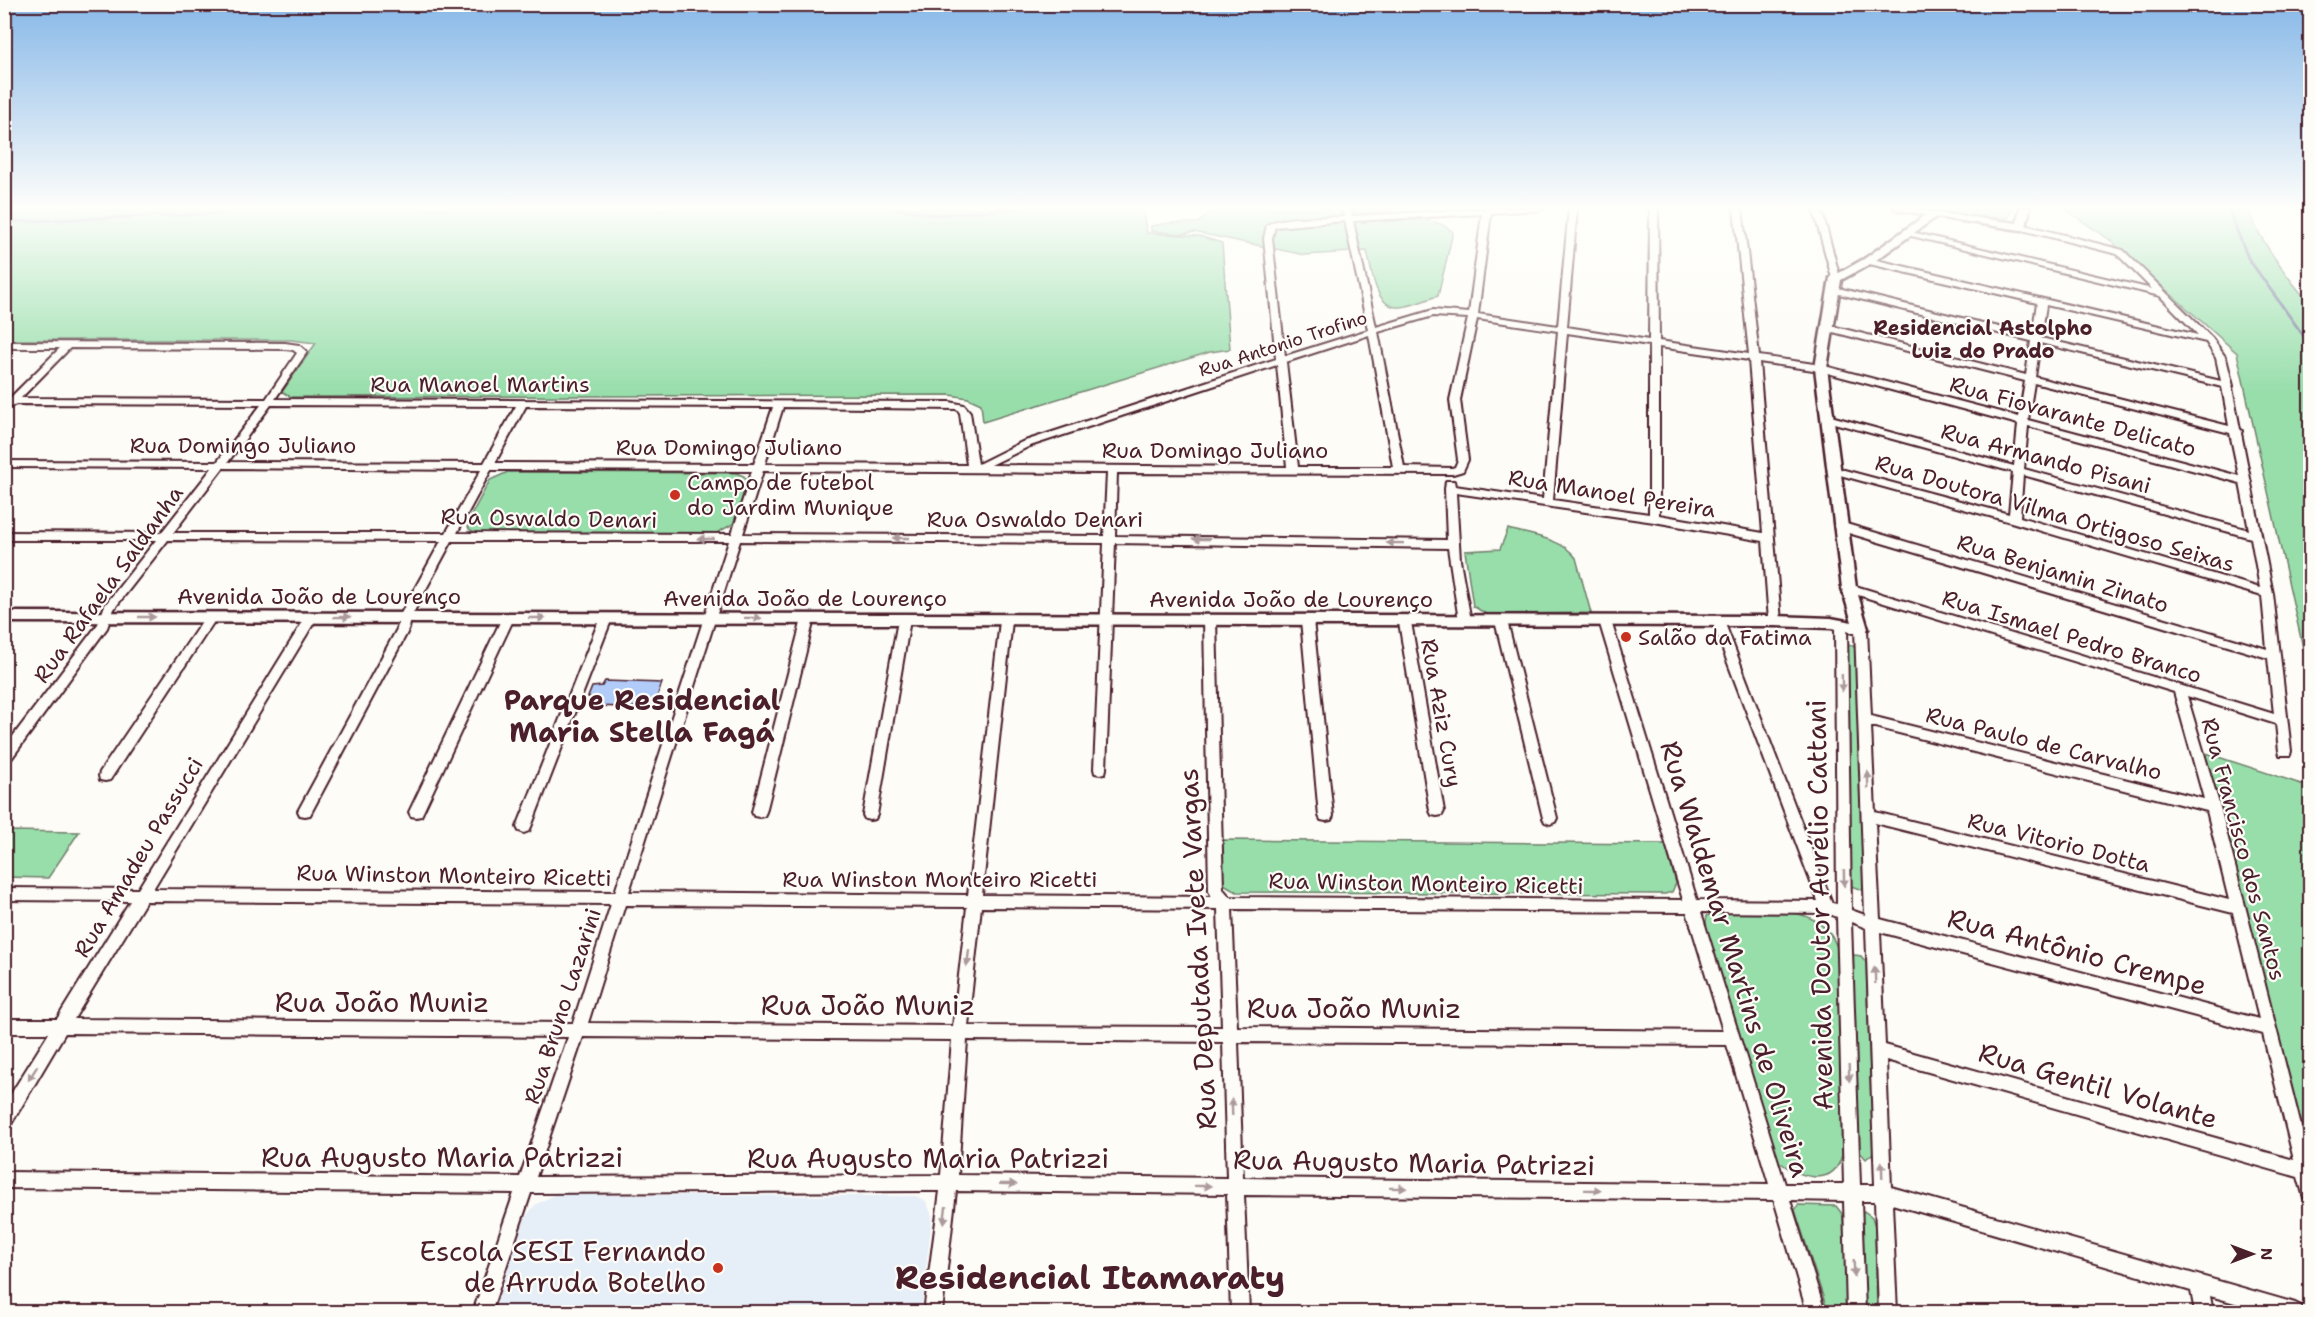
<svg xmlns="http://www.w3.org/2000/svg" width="2315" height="1317" font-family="'Shantell Sans',sans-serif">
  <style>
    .built { fill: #e6eef8 }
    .green { fill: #98deab; stroke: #717e6b; stroke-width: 1.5 }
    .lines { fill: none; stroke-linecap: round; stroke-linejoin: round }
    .stream { stroke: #787e9c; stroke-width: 3 }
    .building { fill: #b2ccf9; stroke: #4a1f2b; stroke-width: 1.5 }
    .minor-casing { stroke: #4a1f2b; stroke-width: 4 }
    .tertiary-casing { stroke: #4a1f2b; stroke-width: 5 }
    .minor { fill: #fdfcf7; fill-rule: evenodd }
    .tertiary { fill: #fdfcf7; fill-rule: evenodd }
    .oneway { fill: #ac999b }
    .poi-dot { fill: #c8321e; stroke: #fdfcf7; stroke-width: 2 }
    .labels { text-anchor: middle; stroke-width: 4.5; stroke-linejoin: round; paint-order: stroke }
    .far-street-label { font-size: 18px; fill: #4a1f2b; stroke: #fdfcf7 }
    .far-neighbourhood-label { font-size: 20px; font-weight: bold; fill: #4a1f2b; stroke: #fdfcf7 }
    .street-label { font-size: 22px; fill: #4a1f2b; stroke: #fdfcf7 }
    .poi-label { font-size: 22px; fill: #4a1f2b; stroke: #fdfcf7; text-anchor: start }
    .near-street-label { font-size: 27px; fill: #4a1f2b; stroke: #fdfcf7 }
    .near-poi-label { font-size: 27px; fill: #4a1f2b; stroke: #fdfcf7; text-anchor: end }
    .district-label { font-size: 28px; font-weight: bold; fill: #4a1f2b; stroke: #fdfcf7 }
    .near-district-label { font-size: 33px; font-weight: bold; fill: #4a1f2b; stroke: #fdfcf7 }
  </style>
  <rect width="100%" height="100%" fill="#fdfcf7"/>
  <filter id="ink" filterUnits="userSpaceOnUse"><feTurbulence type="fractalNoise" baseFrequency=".0167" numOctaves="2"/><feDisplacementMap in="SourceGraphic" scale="12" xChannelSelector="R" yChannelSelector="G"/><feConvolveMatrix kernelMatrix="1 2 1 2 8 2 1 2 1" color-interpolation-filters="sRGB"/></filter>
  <g filter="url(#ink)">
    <path class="built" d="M554 1195 916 1196 926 1201 932 1216 921 1312H494L525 1218 535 1205Z"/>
    <g class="green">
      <path d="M5 208H1142L1147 233 1199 236 1222 243 1230 349 1210 352 983 422 981 404 968 398 950 395 291 397 282 392 316 343 291 340H5Z"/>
      <path d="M1215 208H1399L1381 212 1383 222C1407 221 1434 214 1453 232L1438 296C1427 299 1413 306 1401 307 1374 309 1372 270 1367 251L1305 255 1194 232 1182 234 1151 231V226L1169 223H1198Z"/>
      <path d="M1917 208H2013L2008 218H1990Z"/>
      <path d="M2063 208H2247C2261 243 2286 276 2310 304V679L2237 353 2110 240Z"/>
      <path d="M508 472 736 473 744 476 748 482 733 524 715 534 476 533 469 529 467 523 490 480Z"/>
      <path d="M1508 529C1530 535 1562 538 1576 558L1591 613 1486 614 1473 606 1465 551 1500 549Z"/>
      <path d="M1851 645 1856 648 1865 887 1862 890 1851 886 1849 879 1844 647Z"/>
      <path d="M2203 752 2307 786 2310 783V1155Z"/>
      <path d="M5 831 79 832 48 878 5 877Z"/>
      <path d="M1221 840 1665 844 1676 883 1672 892 1665 894 1237 892 1224 884Z"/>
      <path d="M1717 912C1758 912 1824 899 1838 951L1842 1155C1833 1190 1797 1176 1778 1161L1705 927 1707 916Z"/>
      <path d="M1855 955 1861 956 1866 962 1873 1153 1866 1159 1858 1150 1852 957Z"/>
      <path d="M1798 1205 1836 1206 1843 1215 1847 1312H1828L1795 1210Z"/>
      <path d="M1864 1211 1872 1217 1875 1226 1877 1312H1864L1861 1215Z"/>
    </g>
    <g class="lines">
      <g class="stream">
        <path d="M893 208 936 215 1023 208"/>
        <path d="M2228 208 2248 258 2310 345"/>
        <path d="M4 222 206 214 264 208"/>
      </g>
    </g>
    <path class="building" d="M605 681 662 683 653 708 594 706 595 702H591L593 698 588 697 592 687 602 686Z"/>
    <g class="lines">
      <defs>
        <g id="minor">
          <path d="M1342 208H1350L1352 216 1495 208H1545L1541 210 1491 213 1478 314 1558 326 1569 208H1577L1567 327 1649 340 1650 208H1658L1659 341 1749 354 1734 208H1742L1759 356 1821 365 2019 417 2025 381 1825 330 1823 328 1828 325 2026 375 2031 341 1831 292 1830 290 1834 287 2032 335 2037 303 1865 263V259L1868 258 2198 335 2160 296 1903 234 1907 231 2152 289 2117 254 2018 229V225L2021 224 2123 250 2212 338 2226 358 2233 386 2232 388 2240 429 2242 431 2241 433 2273 594 2291 751 2290 755H2280L2279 751 2276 724 2187 696 2220 807 2310 1162V1200L2304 1198 2298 1177 1886 1060 1891 1187 2295 1303 2301 1306 2304 1312H2267L2210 1296 2213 1312H2195L2191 1291 1892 1204 1897 1312H1879L1875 1201H1861L1865 1312H1847L1844 1201 1790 1200 1825 1312H1807L1774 1200 1244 1195 1249 1312H1231L1227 1194 956 1191 942 1312H924L940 1191H929L531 1193 491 1312H473L514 1193 4 1188V1172L520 1177 568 1037 65 1033 10 1126 4 1128V1105L49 1033H4V1019H57L130 901 4 900V888L138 889 307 615 311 614 317 618 315 621 153 889 615 892 729 541H452L411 617 409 629 310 815 305 816 300 815 298 811 397 629 399 617 441 541 168 540 114 609 107 628 9 762 4 763V748L98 624 105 605 156 540H4V532L161 533 212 468 4 467V461L217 462 261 405 16 404 10 407 4 404V398H10L60 348H4V342L285 343 299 345 307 352 275 399 950 402 964 405 970 412 978 464 1022 442 1276 359 1264 238 1267 225C1282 215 1324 218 1344 217ZM1482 214 1469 313 1433 310 1376 327 1353 221ZM1345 221 1368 330 1285 356 1272 238 1275 227ZM2046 305 2206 342 2216 358 2221 381 2041 338ZM1433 316 1468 318 1450 400 1458 460 1455 467 1452 468 1404 467 1378 332ZM1477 319 1558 331 1543 499 1455 486 1454 481H1446L1445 489 1447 540 1115 536 1117 473 1453 474 1463 471 1468 460 1460 400ZM1567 333 1649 345V514L1553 500ZM1369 335 1393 467H1298L1286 362ZM2040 343 2222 387 2229 426 2035 377ZM1659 347 1749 360 1763 533 1659 515ZM70 348 285 349 293 350 297 353 266 399 21 398ZM1759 362 1820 371 2018 424 2014 466 1827 415 1822 418 1823 420 2013 472 2009 514 1833 467 1828 470 1829 472 2011 522 2262 596 2267 649 1843 523H1835L1834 526 1835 529 2268 658 2274 714 1849 584 1843 588 1845 591 2174 692 2204 799 1871 716 1867 629 1865 626H1857L1855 629 1865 915 1851 910 1847 625 1841 621 1835 625 1837 904 1832 903 1724 621 1718 617 1712 621 1818 901 1697 900 1611 621 1605 617 1599 621 1683 900 1230 897 1223 889 1216 619 1210 615 1204 619 1209 891 1212 897 982 895 1012 621 1006 617 1000 621 968 895 629 892 740 541 1104 543 1094 769 1095 773 1100 774 1105 773 1106 769 1115 543 1448 548 1459 621 1465 625 1471 621 1460 560 1456 493 1654 522 1763 541 1769 621 1771 624H1779L1781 621ZM1277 365 1287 467 991 465 1030 446ZM2034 383 2230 433 2239 476 2028 420ZM271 405 516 406 484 463 228 462ZM526 406 773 407 754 464 495 463ZM783 407 957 409 960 413 967 465 765 464ZM2028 426 2240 483 2249 530 2024 469ZM223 468 481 470 446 533H173ZM491 470 752 471 732 534 457 533ZM763 471 1107 473 1104 536 743 534ZM2023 475 2251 538 2260 588 2020 517ZM1871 726 2207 811 2229 900 1875 812ZM1875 823 2233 913 2259 1019 1880 919ZM146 901 611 904 573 1023 74 1019ZM625 905 967 907 953 1026 588 1023ZM981 907 1218 909 1222 1027 968 1026ZM1232 909 1687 912 1723 1031 1237 1027ZM1701 912 1827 913 1837 917 1844 1184H1785ZM1851 922 1866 928 1875 1185H1860ZM1880 932 2263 1034 2294 1160 1885 1045ZM583 1037 952 1040 941 1175 536 1177ZM967 1040 1223 1042 1227 1178 958 1175ZM1238 1042 1727 1045 1769 1184 1243 1178Z"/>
          <path d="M1813 208H1821L1840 278 1839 280 1836 281 1832 278Z"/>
          <path d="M1893 208H1913L1938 214 1934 216 1897 210Z"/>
          <path d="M211 613 215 614 217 617 215 620 110 780 105 781 100 780 99 776 100 772 207 614Z"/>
          <path d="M508 614 514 618 423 812 421 816 416 817 411 816 409 812 502 618Z"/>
          <path d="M606 614 612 618 531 827 529 831 524 833 519 831 517 827 600 618Z"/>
          <path d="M808 615 814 619 766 812 764 816 759 817 754 816 752 812 802 619Z"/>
          <path d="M904 616 910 620 877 815 875 819 870 820 865 819 863 815 898 620Z"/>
          <path d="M1307 616 1313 620 1333 816 1331 820 1326 821 1321 820 1319 816 1301 620Z"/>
          <path d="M1501 617 1507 621 1557 818 1555 822 1550 824 1545 822 1543 818 1495 621Z"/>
          <path d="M1405 618 1411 622 1444 811 1442 815 1437 816 1432 815 1430 811 1399 622Z"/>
        </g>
        <path id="tertiary" d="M2020 208H2030L2026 227 2021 230 1936 217 1872 263 1841 280 1827 368 1856 588 1868 629 1861 634 1831 628 1775 626 4 622V612L1775 616 1831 618 1852 622 1842 588 1815 368 1830 278 1864 259 1930 212 2017 223Z"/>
      </defs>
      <use href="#minor" class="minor-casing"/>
      <use href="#tertiary" class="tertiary-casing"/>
      <use href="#minor" class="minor"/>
      <use href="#tertiary" class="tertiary"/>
    </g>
    <defs><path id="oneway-solid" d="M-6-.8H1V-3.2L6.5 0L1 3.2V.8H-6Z" transform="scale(1.5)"/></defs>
    <g class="oneway">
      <use href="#oneway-solid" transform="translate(901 538) rotate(180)"/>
      <use href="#oneway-solid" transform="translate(706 539) rotate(179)"/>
      <use href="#oneway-solid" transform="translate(1201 539) rotate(-179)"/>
      <use href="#oneway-solid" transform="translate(1395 543) rotate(-179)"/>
      <use href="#oneway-solid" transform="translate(147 617)"/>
      <use href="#oneway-solid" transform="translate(342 617) rotate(-1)"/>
      <use href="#oneway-solid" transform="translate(537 618)"/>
      <use href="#oneway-solid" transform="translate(753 618) rotate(1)"/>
      <use href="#oneway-solid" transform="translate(1842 683) rotate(89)"/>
      <use href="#oneway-solid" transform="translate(1868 780) rotate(-92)"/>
      <use href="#oneway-solid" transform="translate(1844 878) rotate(89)"/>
      <use href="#oneway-solid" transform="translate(968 958) rotate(97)"/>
      <use href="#oneway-solid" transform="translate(1875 975) rotate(-92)"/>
      <use href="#oneway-solid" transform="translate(33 1073) rotate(122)"/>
      <use href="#oneway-solid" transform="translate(1849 1073) rotate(88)"/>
      <use href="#oneway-solid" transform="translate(1232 1107) rotate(-92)"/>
      <use href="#oneway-solid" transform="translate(1882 1170) rotate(-92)"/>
      <use href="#oneway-solid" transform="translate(1008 1184) rotate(1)"/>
      <use href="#oneway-solid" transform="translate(1203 1186) rotate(1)"/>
      <use href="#oneway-solid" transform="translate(1398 1188) rotate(1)"/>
      <use href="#oneway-solid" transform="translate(1593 1190) rotate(1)"/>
      <use href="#oneway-solid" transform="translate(945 1215) rotate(97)"/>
      <use href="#oneway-solid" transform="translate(1854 1268) rotate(88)"/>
    </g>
  </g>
  <linearGradient id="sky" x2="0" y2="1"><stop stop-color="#87b8e8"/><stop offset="0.53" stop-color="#fefefb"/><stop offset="1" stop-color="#fefefb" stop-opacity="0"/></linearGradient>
  <rect width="2315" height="392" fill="url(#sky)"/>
  <g class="poi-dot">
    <circle cx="675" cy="495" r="6"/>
    <circle cx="1626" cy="637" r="6"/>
    <circle cx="718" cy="1268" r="6"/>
  </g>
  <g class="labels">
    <g class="far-street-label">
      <text transform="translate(1283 344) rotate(-18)" y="6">Rua Antonio Trofino</text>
    </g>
    <g class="far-neighbourhood-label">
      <text x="1983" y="335">Residencial Astolpho<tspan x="1983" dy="23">Luiz do Prado</tspan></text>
    </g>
    <g class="street-label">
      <text x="480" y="392">Rua Manoel Martins</text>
      <text transform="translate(2073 416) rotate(15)" y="8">Rua Fiovarante Delicato</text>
      <text x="243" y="453">Rua Domingo Juliano</text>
      <text x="729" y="455">Rua Domingo Juliano</text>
      <text x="1215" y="458">Rua Domingo Juliano</text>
      <text transform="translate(2046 458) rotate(15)" y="8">Rua Armando Pisani</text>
      <text transform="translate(1612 493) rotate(9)" y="8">Rua Manoel Pereira</text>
      <text transform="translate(2055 513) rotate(16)" y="8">Rua Doutora Vilma Ortigoso Seixas</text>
      <text transform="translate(549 518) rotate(1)" y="8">Rua Oswaldo Denari</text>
      <text x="1035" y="527">Rua Oswaldo Denari</text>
      <text transform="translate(2063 573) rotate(17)" y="8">Rua Benjamin Zinato</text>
      <text transform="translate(108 584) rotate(-54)" y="8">Rua Rafaela Saldanha</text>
      <text x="319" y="604">Avenida João de Lourenço</text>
      <text x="805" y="606">Avenida João de Lourenço</text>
      <text x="1291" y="607">Avenida João de Lourenço</text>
      <text transform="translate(2072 636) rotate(17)" y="8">Rua Ismael Pedro Branco</text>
      <text transform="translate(1442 713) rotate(80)" y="8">Rua Aziz Cury</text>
      <text transform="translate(2044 743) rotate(14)" y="8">Rua Paulo de Carvalho</text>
      <text transform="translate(2059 842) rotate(14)" y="8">Rua Vitorio Dotta</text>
      <text transform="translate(2244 849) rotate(75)" y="8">Rua Francisco dos Santos</text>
      <text transform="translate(138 857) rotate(-59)" y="8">Rua Amadeu Passucci</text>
      <text transform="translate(454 875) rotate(1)" y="8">Rua Winston Monteiro Ricetti</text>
      <text x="940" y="887">Rua Winston Monteiro Ricetti</text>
      <text transform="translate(1426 883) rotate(1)" y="8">Rua Winston Monteiro Ricetti</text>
      <text transform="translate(562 1006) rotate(-72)" y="8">Rua Bruno Lazarini</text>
    </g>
    <g class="poi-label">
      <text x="687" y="490">Campo de futebol<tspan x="687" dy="25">do Jardim Munique</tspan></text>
      <text x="1638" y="645">Salão da Fatima</text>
    </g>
    <g class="near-street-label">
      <text transform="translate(1820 905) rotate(-91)" y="9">Avenida Doutor Aurélio Cattani</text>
      <text transform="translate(1198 949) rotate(-93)" y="9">Rua Deputada Ivete Vargas</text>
      <text transform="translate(2077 952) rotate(15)" y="9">Rua Antônio Crempe</text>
      <text transform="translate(1735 959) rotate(73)" y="9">Rua Waldemar Martins de Oliveira</text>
      <text x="382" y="1012">Rua João Muniz</text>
      <text x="868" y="1015">Rua João Muniz</text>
      <text x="1354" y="1018">Rua João Muniz</text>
      <text transform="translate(2098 1086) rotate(16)" y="9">Rua Gentil Volante</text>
      <text x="442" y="1167">Rua Augusto Maria Patrizzi</text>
      <text x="928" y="1168">Rua Augusto Maria Patrizzi</text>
      <text transform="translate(1414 1163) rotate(1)" y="9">Rua Augusto Maria Patrizzi</text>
    </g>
    <g class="near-poi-label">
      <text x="706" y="1261">Escola SESI Fernando<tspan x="706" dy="31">de Arruda Botelho</tspan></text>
    </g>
    <g class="district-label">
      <text x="642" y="710">Parque Residencial<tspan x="642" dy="32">Maria Stella Fagá</tspan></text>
    </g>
    <g class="near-district-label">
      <text x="1090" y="1289">Residencial Itamaraty</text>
    </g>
  </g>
  <rect width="2315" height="1317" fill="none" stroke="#fdfcf7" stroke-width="24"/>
  <rect x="12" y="12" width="2291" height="1293" fill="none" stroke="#4a1f2b" stroke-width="2" filter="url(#ink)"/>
  <g transform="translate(2252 1254) rotate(90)" stroke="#fdfcf7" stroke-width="4.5" paint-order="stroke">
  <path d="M0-4.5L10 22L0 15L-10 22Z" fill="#4a1f2b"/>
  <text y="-9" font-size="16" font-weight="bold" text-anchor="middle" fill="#4a1f2b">N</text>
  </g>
</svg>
